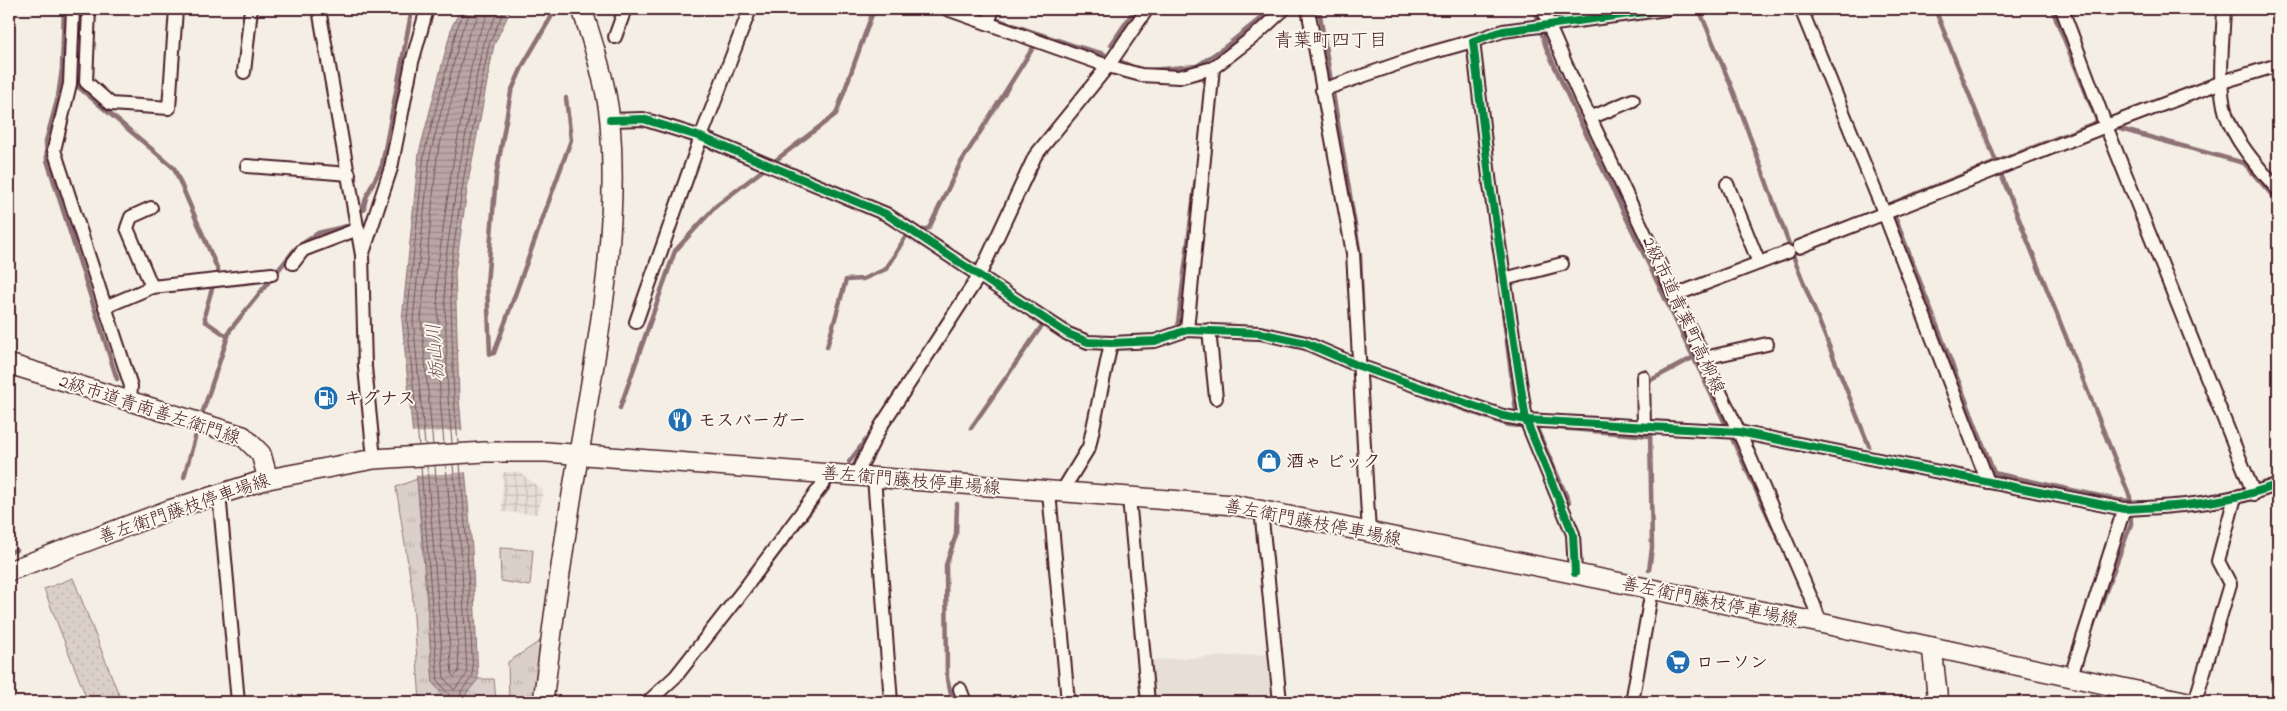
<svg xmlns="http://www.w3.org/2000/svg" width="2287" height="711" font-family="'Indie Flower','Klee One',sans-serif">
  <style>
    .built { fill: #e7dfd6 }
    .industrial { fill: url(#industrial-grid) }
    .grass { fill: url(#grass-tufts); stroke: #92787a }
    .park { fill: url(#park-dots); stroke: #92787a }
    .water { fill: url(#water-rules); stroke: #8d7174 }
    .pier { fill: #f4eee4 }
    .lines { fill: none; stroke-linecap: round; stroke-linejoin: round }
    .shore { stroke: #77555c; stroke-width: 1 }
    .stream { stroke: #8d7174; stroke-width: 4.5 }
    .street-casing { stroke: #4a1f2b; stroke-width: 16 }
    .secondary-casing { stroke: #4a1f2b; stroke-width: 22 }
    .street { stroke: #fbf7ec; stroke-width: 12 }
    .secondary { stroke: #fbf7ec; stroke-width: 19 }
    .cycleway-casing { stroke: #fbf7ec; stroke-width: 11 }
    .cycleway { stroke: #00873e; stroke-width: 8 }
    .labels { text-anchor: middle; stroke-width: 4; stroke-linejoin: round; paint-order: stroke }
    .street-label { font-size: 18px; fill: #4a1f2b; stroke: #fbf7ec }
    .poi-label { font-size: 18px; font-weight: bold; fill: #4a1f2b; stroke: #fbf7ec; text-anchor: start }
    .neighbourhood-label { font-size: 19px; fill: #4a1f2b; stroke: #fbf7ec }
    .water-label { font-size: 19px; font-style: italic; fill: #714f56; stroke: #fbf7ec }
  </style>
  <defs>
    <pattern id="industrial-grid" width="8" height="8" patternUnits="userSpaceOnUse" patternTransform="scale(1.25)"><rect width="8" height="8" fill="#e7dfd6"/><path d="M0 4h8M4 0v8" fill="none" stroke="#c8bfb8"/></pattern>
    <pattern id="grass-tufts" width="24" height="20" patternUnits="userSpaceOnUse" patternTransform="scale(1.25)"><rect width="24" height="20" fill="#dbd0c9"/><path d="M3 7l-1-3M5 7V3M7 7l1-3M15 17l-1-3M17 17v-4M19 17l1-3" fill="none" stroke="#bdb2ad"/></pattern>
    <pattern id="park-dots" width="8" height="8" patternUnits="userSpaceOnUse" patternTransform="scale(1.25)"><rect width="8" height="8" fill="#dbd0c9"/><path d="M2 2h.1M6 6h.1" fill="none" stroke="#bdb2ad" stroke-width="1.8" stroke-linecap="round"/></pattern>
    <pattern id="water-rules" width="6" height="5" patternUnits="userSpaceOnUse" patternTransform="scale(1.25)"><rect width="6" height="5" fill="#baa7a5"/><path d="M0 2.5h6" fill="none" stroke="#998787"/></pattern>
  </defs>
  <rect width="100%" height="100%" fill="#f4eee4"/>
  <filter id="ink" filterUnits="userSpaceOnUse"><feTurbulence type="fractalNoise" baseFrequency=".02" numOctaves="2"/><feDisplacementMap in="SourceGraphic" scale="10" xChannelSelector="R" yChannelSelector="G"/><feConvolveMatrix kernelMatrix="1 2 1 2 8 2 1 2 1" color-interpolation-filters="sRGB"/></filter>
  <g filter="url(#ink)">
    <path class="built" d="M1269 654 1274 702H1153L1150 660Z"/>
    <path class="industrial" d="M503 472H519L543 490 538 514 502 512Z"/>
    <g class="grass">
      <path d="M417 479 433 683 445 698 444 702H420L412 589 396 487Z"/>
      <path d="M500 548 533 550 530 586 501 581Z"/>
      <path d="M542 640 534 702H509L508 662Z"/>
      <path d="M478 679H494L496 702H466V694Z"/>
    </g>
    <path class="park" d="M73 578 121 700 88 702 44 589Z"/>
    <path class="water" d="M461 9H511L494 45 469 177 455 272 459 398 472 549 478 679 466 694V702H444L445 698 433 683 424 554 402 320 419 153 452 26Z"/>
    <path class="pier" d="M464 430 468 472 414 476 410 433Z"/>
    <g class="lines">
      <g class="shore">
        <path d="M452 443 448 398 444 271 458 175 483 43 499 9"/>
        <path d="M458 443 454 398 450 272 464 176 489 44 505 9"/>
        <path d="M444 444 440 398 437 271 451 174 476 42 490 9"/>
        <path d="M425 445 413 320 430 155 462 30 472 9"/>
        <path d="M433 445 421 319 437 156 469 33 478 17 479 9"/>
        <path d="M419 446 407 319 424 154 457 28 465 9"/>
        <path d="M460 464 467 549 473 676 461 691V702"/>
        <path d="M427 466 444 678 454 690 467 674 461 550 453 465"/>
        <path d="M435 466 452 675 454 677 459 671 453 550 446 465"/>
        <path d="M421 467 438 681 449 695V702"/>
      </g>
      <g class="stream">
        <path d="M64 9 62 69 58 97 46 141 47 160 117 379"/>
        <path d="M999 9 995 19 1075 46 1104 54"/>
        <path d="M1319 9 1360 255 1363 326"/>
        <path d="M1534 9 1546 47 1573 107 1724 421 1779 540"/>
        <path d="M1699 9 1734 93 1797 266 1869 446"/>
        <path d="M1935 9 2130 497 2131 524 2097 615"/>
        <path d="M2052 9 2098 123"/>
        <path d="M554 12 523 65 511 92 496 176 487 284 490 354 494 353 571 140 566 98"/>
        <path d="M78 37 80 9"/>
        <path d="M1111 45 1135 9"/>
        <path d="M1122 62 1135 68"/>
        <path d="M1150 70 1197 66 1225 47 1272 9"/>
        <path d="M76 80V85L174 168 218 270"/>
        <path d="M1204 80 1206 91"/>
        <path d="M2097 122 1890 204 1994 473 2118 500 2130 501"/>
        <path d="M2113 127 2244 163 2278 202"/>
        <path d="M364 210C363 197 377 178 382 165L412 9"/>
        <path d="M213 285 205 313V321L228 337"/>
        <path d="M1500 289 1516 411"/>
        <path d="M1178 323 1196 178"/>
        <path d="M827 347 846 280 863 279 886 269 906 236 929 228 960 164 1041 35"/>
        <path d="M1649 384V381L1694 357"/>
        <path d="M1425 396 1509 425 1521 426"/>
        <path d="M620 408 675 251 716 206 836 114 874 9"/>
        <path d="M201 417 230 330 296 248 318 233 347 226"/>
        <path d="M1541 427H1536L1569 502"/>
        <path d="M971 428 1041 327"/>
        <path d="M1559 428 1650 436"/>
        <path d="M849 462 866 440"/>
        <path d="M184 477 198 427"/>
        <path d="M9 552 16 550"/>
        <path d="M1649 570 1652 548 1650 429"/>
        <path d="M758 580 830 486"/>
        <path d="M953 702 947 678 946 565 956 535 957 504"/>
      </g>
      <defs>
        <g id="street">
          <path d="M73 9 70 84 54 150 131 386 130 400"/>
          <path d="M89 9 86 82 111 104 169 108 176 9"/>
          <path d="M319 9 362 255 365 367 374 459"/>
          <path d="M947 9 1108 66 1141 75 1179 77 1213 68 1257 34 1284 9"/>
          <path d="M1308 9 1353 253 1369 533"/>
          <path d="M1544 9 1548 24 1582 101 1739 432 1814 605 1820 623"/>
          <path d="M1801 9 1885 215 1988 482"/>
          <path d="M2062 9 2106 126 2254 494"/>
          <path d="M2224 9C2223 38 2217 86 2226 114 2235 142 2259 168 2278 190"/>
          <path d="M988 23 993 9"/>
          <path d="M615 37 625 9"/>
          <path d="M244 72 251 9"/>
          <path d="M1322 90 1423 55 1473 41"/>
          <path d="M1590 118 1633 100"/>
          <path d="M610 120 643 119 701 137 886 214 1068 334 1088 342 1111 343 1155 341 1187 330 1260 333 1306 343 1359 366 1503 416 1526 420 1739 432 2124 509C2173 507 2232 503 2278 484"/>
          <path d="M247 166 349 174"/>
          <path d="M1727 184 1759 263"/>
          <path d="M151 208 131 217 127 228 152 287"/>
          <path d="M1799 247 2106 126 2222 82 2278 65"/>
          <path d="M363 253 391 168 412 62 427 9"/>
          <path d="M293 263 303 250 358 229"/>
          <path d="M1504 279 1562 264"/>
          <path d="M1675 295 1788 252"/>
          <path d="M105 307 152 287 272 274"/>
          <path d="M636 322 701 137 750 9"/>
          <path d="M1187 330 1213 68"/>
          <path d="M1209 330 1216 398"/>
          <path d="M1704 358 1767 344"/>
          <path d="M1643 377 1644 427"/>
          <path d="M856 475 881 426 979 276 1035 156 1108 66 1147 9"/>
          <path d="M874 477 891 702"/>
          <path d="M1049 492 1068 702"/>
          <path d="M219 493 238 702"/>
          <path d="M1061 493 1089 447 1111 343"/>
          <path d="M1129 498 1148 702"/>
          <path d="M1261 509 1280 702"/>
          <path d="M1575 573 1573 534 1526 420 1490 185 1473 41 1503 31 1667 9"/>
          <path d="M2071 676 2124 509"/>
          <path d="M960 689 965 702"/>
          <path d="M648 702 676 676 745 588 831 473"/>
          <path d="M1632 702 1652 590"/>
          <path d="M2195 702 2230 584 2218 561 2235 497"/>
        </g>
        <g id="secondary">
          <path d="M9 364 243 436 261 454 268 479"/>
          <path d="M9 571 169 510 268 479 374 459 485 452H546L1234 505 1820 623 2188 702"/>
          <path d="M1932 647 1938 702"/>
          <path d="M543 702C552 629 562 555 574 482 594 363 620 243 610 122 607 86 593 43 582 9"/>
        </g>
      </defs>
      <use href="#street" class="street-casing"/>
      <use href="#secondary" class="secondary-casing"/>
      <use href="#street" class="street"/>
      <use href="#secondary" class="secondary"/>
      <defs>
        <g id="cycleway">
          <path d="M610 120 643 119 701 137 886 214 1068 334 1088 342 1111 343 1155 341 1187 330 1260 333 1306 343 1359 366 1503 416 1526 420 1739 432 2124 509C2173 507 2232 503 2278 484"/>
          <path d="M1575 573 1573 534 1526 420 1490 185 1473 41 1503 31 1667 9"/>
        </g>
      </defs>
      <use href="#cycleway" class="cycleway-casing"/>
      <use href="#cycleway" class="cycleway"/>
    </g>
  </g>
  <defs>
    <symbol id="fuel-disc" viewBox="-11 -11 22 22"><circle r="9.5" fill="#1f6fb2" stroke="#fbf7ec"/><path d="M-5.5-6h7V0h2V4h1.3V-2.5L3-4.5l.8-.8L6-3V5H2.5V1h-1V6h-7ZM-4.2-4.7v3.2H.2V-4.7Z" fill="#fff"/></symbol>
    <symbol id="restaurant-disc" viewBox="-11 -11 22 22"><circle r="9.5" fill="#1f6fb2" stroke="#fbf7ec"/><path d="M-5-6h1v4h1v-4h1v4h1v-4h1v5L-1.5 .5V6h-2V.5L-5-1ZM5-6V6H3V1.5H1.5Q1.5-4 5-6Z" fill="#fff"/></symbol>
    <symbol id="shop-disc" viewBox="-11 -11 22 22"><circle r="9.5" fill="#1f6fb2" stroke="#fbf7ec"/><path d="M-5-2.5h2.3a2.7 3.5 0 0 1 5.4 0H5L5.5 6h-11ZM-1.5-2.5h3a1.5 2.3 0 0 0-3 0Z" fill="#fff"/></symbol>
    <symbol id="supermarket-disc" viewBox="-11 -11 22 22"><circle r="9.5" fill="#1f6fb2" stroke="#fbf7ec"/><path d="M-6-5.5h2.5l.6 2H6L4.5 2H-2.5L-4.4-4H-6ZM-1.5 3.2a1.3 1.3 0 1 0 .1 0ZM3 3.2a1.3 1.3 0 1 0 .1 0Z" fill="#fff"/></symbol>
  </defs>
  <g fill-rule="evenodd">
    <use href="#fuel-disc" x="312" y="384" width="28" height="28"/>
    <use href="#restaurant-disc" x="666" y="406" width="28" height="28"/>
    <use href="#shop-disc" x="1255" y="447" width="28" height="28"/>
    <use href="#supermarket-disc" x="1664" y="648" width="28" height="28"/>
  </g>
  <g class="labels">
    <g class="street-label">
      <text transform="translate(1684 315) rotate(65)" y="6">2級市道青葉町高柳線</text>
      <text transform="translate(150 409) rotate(18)" y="6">2級市道青南善左衛門線</text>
      <text transform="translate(911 480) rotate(5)" y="6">善左衛門藤枝停車場線</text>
      <text transform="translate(184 508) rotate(-19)" y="6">善左衛門藤枝停車場線</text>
      <text transform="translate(1313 522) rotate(11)" y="6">善左衛門藤枝停車場線</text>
      <text transform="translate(1710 601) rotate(12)" y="6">善左衛門藤枝停車場線</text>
    </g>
    <g class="poi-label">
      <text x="344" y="404">キグナス</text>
      <text x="698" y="426">モスバーガー</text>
      <text x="1286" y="467">酒ゃ ビック</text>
      <text x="1696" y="668">ローソン</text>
    </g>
    <g class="neighbourhood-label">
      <text x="1331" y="46">青葉町四丁目</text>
    </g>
    <g class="water-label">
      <text transform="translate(434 352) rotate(-94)" y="7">栃山川</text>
    </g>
  </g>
  <rect width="2287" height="711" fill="none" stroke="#fbf7ec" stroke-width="30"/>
  <rect x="15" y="15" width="2257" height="681" fill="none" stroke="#4a1f2b" stroke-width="2" filter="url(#ink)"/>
</svg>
